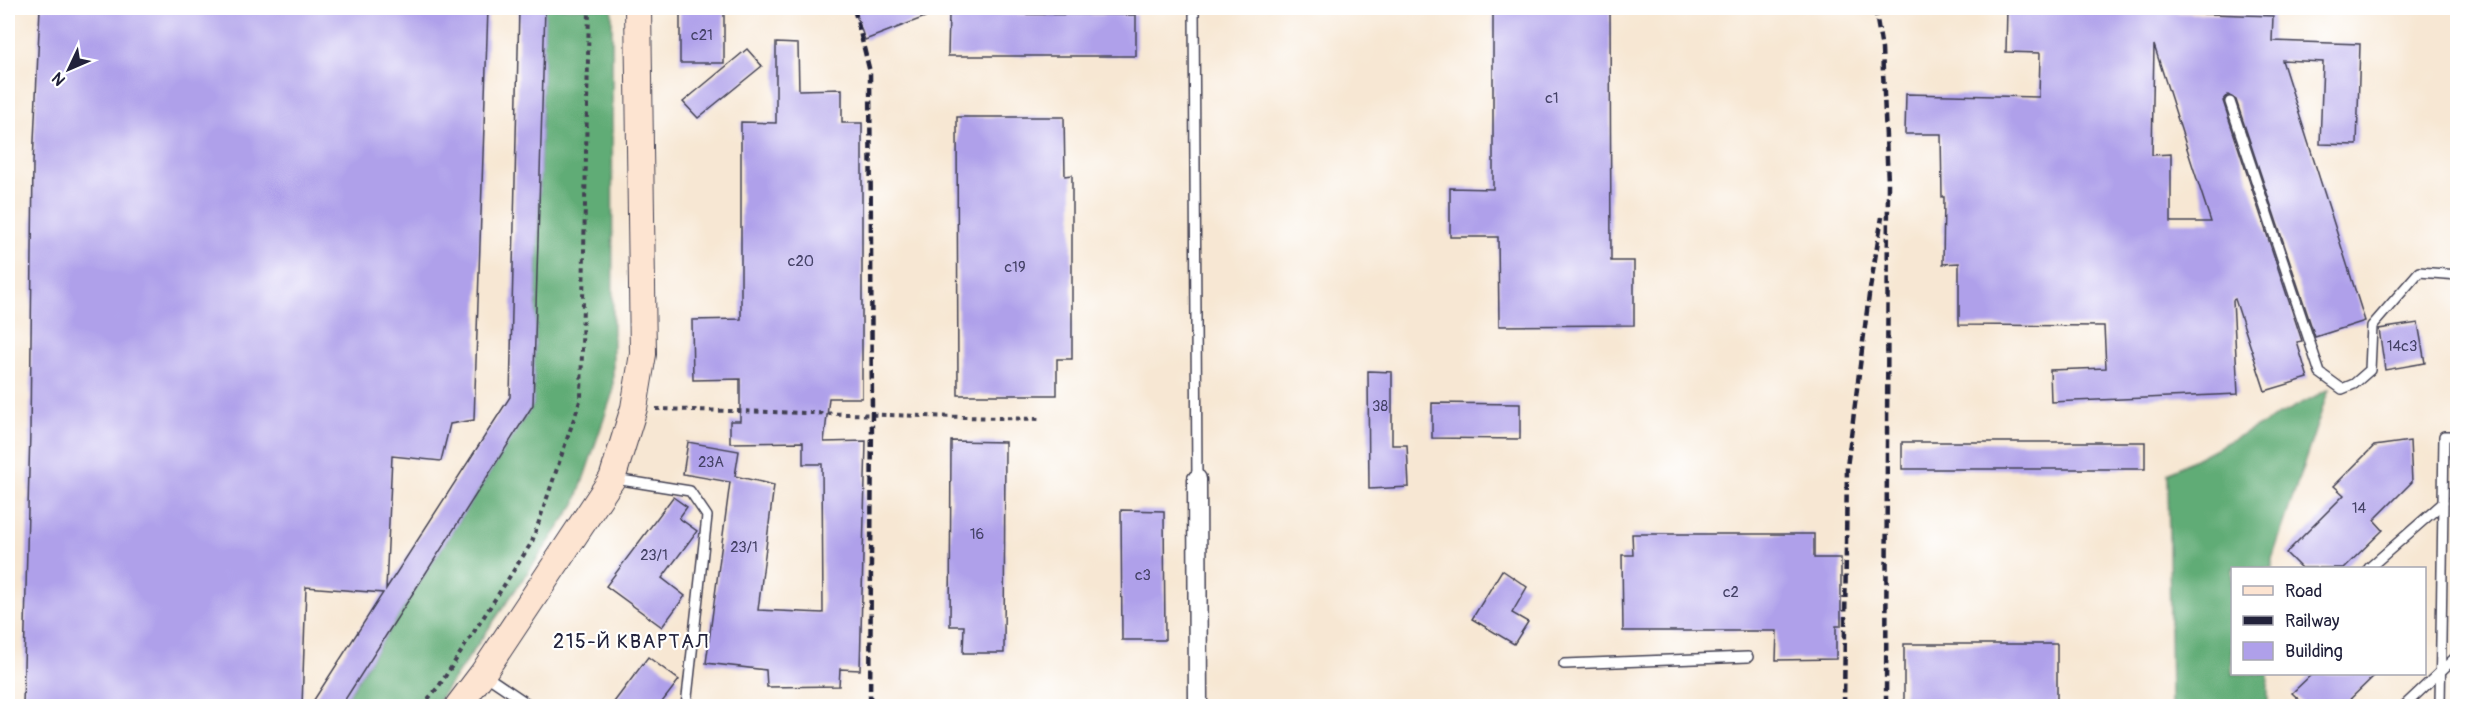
<svg xmlns="http://www.w3.org/2000/svg" width="2465" height="714" font-family="Pangolin,sans-serif">
  <style>
    .forest { fill: #61ac76; stroke: #426758; stroke-width: 1.5 }
    .building { fill: #afa0ea; fill-rule: evenodd }
    .lines { fill: none; stroke-linecap: round; stroke-linejoin: round }
    .lane-casing { stroke: #424052; stroke-width: 12 }
    .street-casing { stroke: #424052; stroke-width: 21 }
    .secondary-casing { stroke: #424052; stroke-width: 28 }
    .path { stroke: #424052; stroke-width: 4; stroke-dasharray: 4.5 4.5; stroke-linecap: butt }
    .lane { stroke: #fff; stroke-width: 9 }
    .street { stroke: #fff; stroke-width: 18 }
    .secondary { stroke: #fde4d1; stroke-width: 26 }
    .rail { stroke: #22223b; stroke-width: 4.5; stroke-dasharray: 9 4.5; stroke-linecap: butt }
    .labels { text-anchor: middle; stroke-width: 4.5; stroke-linejoin: round; paint-order: stroke }
    .number-label { font-size: 15px; fill: #454267 }
    .neighbourhood-label { font-size: 20px; letter-spacing: 1.5px; fill: #22223b; stroke: #fff }
  </style>
  <rect width="100%" height="100%" fill="#fff"/>
  <filter id="ink" filterUnits="userSpaceOnUse"><feTurbulence type="fractalNoise" baseFrequency=".0167" numOctaves="2"/><feDisplacementMap in="SourceGraphic" scale="12" xChannelSelector="R" yChannelSelector="G"/><feConvolveMatrix kernelMatrix="1 2 1 2 8 2 1 2 1" color-interpolation-filters="sRGB"/></filter>
  <filter id="wash" filterUnits="userSpaceOnUse"><feTurbulence type="fractalNoise" baseFrequency=".008" numOctaves="4" result="noise"/><feDisplacementMap in="SourceGraphic" scale="24" xChannelSelector="R" yChannelSelector="G"/><feGaussianBlur stdDeviation="1.35" result="paint"/><feColorMatrix in="noise" values="0 0 0 0 0 0 0 0 0 0 0 0 0 0 0 0 0 1.4 0 .05"/><feComposite in="paint" operator="in"/></filter>
  <g filter="url(#wash)">
    <rect width="100%" height="100%" fill="#f7e7d3"/>
    <g class="forest">
      <path d="M545 8H612L613 392 575 504 435 706H341L533 405Z"/>
      <path d="M2329 389 2272 559V568H2232V674H2268V706H2171L2168 473Z"/>
    </g>
    <g id="blocks">
      <g class="building">
        <path d="M40 8H488L474 420 450 424 441 461 392 456 386 589 510 397 519 8H545L533 405 341 706H310L383 593 306 587 302 706H23L30 431 33 163Z"/>
        <rect x="680" y="8" width="44" height="55"/>
        <path d="M868 8H946V9L865 40 855 12Z"/>
        <path d="M1493 8H1610L1611 261H1634V325L1499 326 1498 237H1450V188L1493 189Z"/>
        <path d="M2007 8H2118V11L2273 16 2272 41 2360 44 2357 145 2320 144 2323 62 2282 60 2365 321 2315 337 2236 100 2228 95 2223 101 2302 341 2297 342 2308 378 2265 391 2235 299 2233 300 2238 394 2051 402 2050 370 2106 368 2104 326 1959 325V263L1943 264 1944 197H1942L1941 134H1905L1906 94 2039 97 2040 53 2006 52ZM2154 45 2192 164 2211 222H2171V154L2152 155Z"/>
        <path d="M949 14 1136 15V56H948Z"/>
        <path d="M776 43 798 44 799 90 842 89V123H862V398H829L824 442 866 441 860 670 840 669 839 686 767 687 766 670 706 663 730 482 683 474 688 442 739 451 735 476 774 485 758 610 823 613 822 464H803V442L730 443V421H740V379L693 380 692 320 741 319V122L776 123Z"/>
        <path d="M747 49 762 66 698 118 683 102Z"/>
        <path d="M957 117H1064L1065 176 1072 175V359H1057V395H958Z"/>
        <path d="M2418 323 2425 363 2385 370 2379 329Z"/>
        <path d="M1368 371 1392 372V445H1407L1409 487 1369 489Z"/>
        <path d="M1432 403 1520 404V439L1432 438Z"/>
        <path d="M951 441 1005 442 1004 653H963L964 626H950Z"/>
        <path d="M2410 441 2412 482 2374 520 2383 530 2344 568H2301L2286 553 2344 495 2334 486 2374 446Z"/>
        <rect x="1902" y="442" width="243" height="27"/>
        <path d="M673 497 687 507 679 518 697 531 662 578 685 596 662 627 606 586Z"/>
        <path d="M1121 510 1164 511 1165 640H1122Z"/>
        <path d="M1632 534H1814V558H1841V626H1836V659L1776 660 1777 631H1623L1622 555H1633Z"/>
        <path d="M1502 570 1527 587 1512 613 1528 622 1514 644 1472 619Z"/>
        <rect x="1904" y="644" width="153" height="62"/>
        <path d="M648 657 679 680 659 706H611Z"/>
        <path d="M2312 674H2376L2343 706H2306L2292 693Z"/>
      </g>
    </g>
  </g>
  <g filter="url(#ink)">
    <use href="#blocks" fill-opacity="0" stroke="#424052" stroke-width="1.5"/>
    <g class="lines">
      <defs>
        <g id="lane">
          <path d="M1194 8 1197 479"/>
          <path d="M2230 102 2320 373 2342 389 2354 384 2370 370 2372 326 2419 272 2458 275"/>
          <path d="M615 479 690 491 707 516 686 706"/>
          <path d="M2369 568 2443 503"/>
          <path d="M1564 664 1748 657"/>
          <path d="M485 675 531 706"/>
          <path d="M2404 706 2458 655"/>
          <path d="M2440 706 2444 436H2458"/>
        </g>
        <path id="street" d="M1197 479 1198 706"/>
        <path id="secondary" d="M458 706 483 673 612 479 634 408 643 354 638 8"/>
      </defs>
      <use href="#lane" class="lane-casing"/>
      <use href="#street" class="street-casing"/>
      <use href="#secondary" class="secondary-casing"/>
      <g class="path">
        <path d="M656 409 1039 419"/>
        <path d="M422 706 439 686 532 542 581 398 589 8"/>
      </g>
      <use href="#lane" class="lane"/>
      <use href="#street" class="street"/>
      <use href="#secondary" class="secondary"/>
      <g class="rail">
        <path d="M854 8 870 72 872 414 870 706"/>
        <path d="M1875 8 1882 49 1888 182 1886 706"/>
        <path d="M1844 706 1847 467 1869 295 1882 217"/>
      </g>
    </g>
  </g>
  <g class="labels">
    <g class="number-label">
      <text x="702" y="40">с21</text>
      <text x="1552" y="103">с1</text>
      <text x="801" y="266">с20</text>
      <text x="1015" y="272">с19</text>
      <text x="2402" y="351">14c3</text>
      <text x="1380" y="411">38</text>
      <text x="711" y="467">23А</text>
      <text x="2359" y="513">14</text>
      <text x="977" y="539">16</text>
      <text x="744" y="552">23/1</text>
      <text x="654" y="560">23/1</text>
      <text x="1143" y="580">с3</text>
      <text x="1731" y="597">с2</text>
    </g>
    <g class="neighbourhood-label">
      <text x="631" y="648">215-Й КВАРТАЛ</text>
    </g>
  </g>
  <rect width="2465" height="714" fill="none" stroke="#fff" stroke-width="30"/>
  <rect x="2231" y="567" width="195" height="108" fill="#ffffff" stroke="#a7a7b1" stroke-width="1.5"/>
  <rect x="2243" y="586" width="30" height="9" fill="#fde4d1" stroke="#a7a7b1" stroke-width="1.5"/>
  <text x="2285" y="597" font-size="18" fill="#22223b">Road</text>
  <rect x="2243" y="616" width="30" height="9" fill="#22223b" stroke="#a7a7b1" stroke-width="1.5"/>
  <text x="2285" y="627" font-size="18" fill="#22223b">Railway</text>
  <rect x="2243" y="642" width="30" height="18" fill="#afa0ea" stroke="#a7a7b1" stroke-width="1.5"/>
  <text x="2285" y="657" font-size="18" fill="#22223b">Building</text>
  <g transform="translate(69 69) rotate(226)" stroke="#ffffff" stroke-width="4.5" paint-order="stroke">
  <path d="M0-4.5L10 22L0 15L-10 22Z" fill="#22223b"/>
  <text y="-9" font-size="16" font-weight="bold" text-anchor="middle" fill="#22223b">N</text>
  </g>
</svg>
